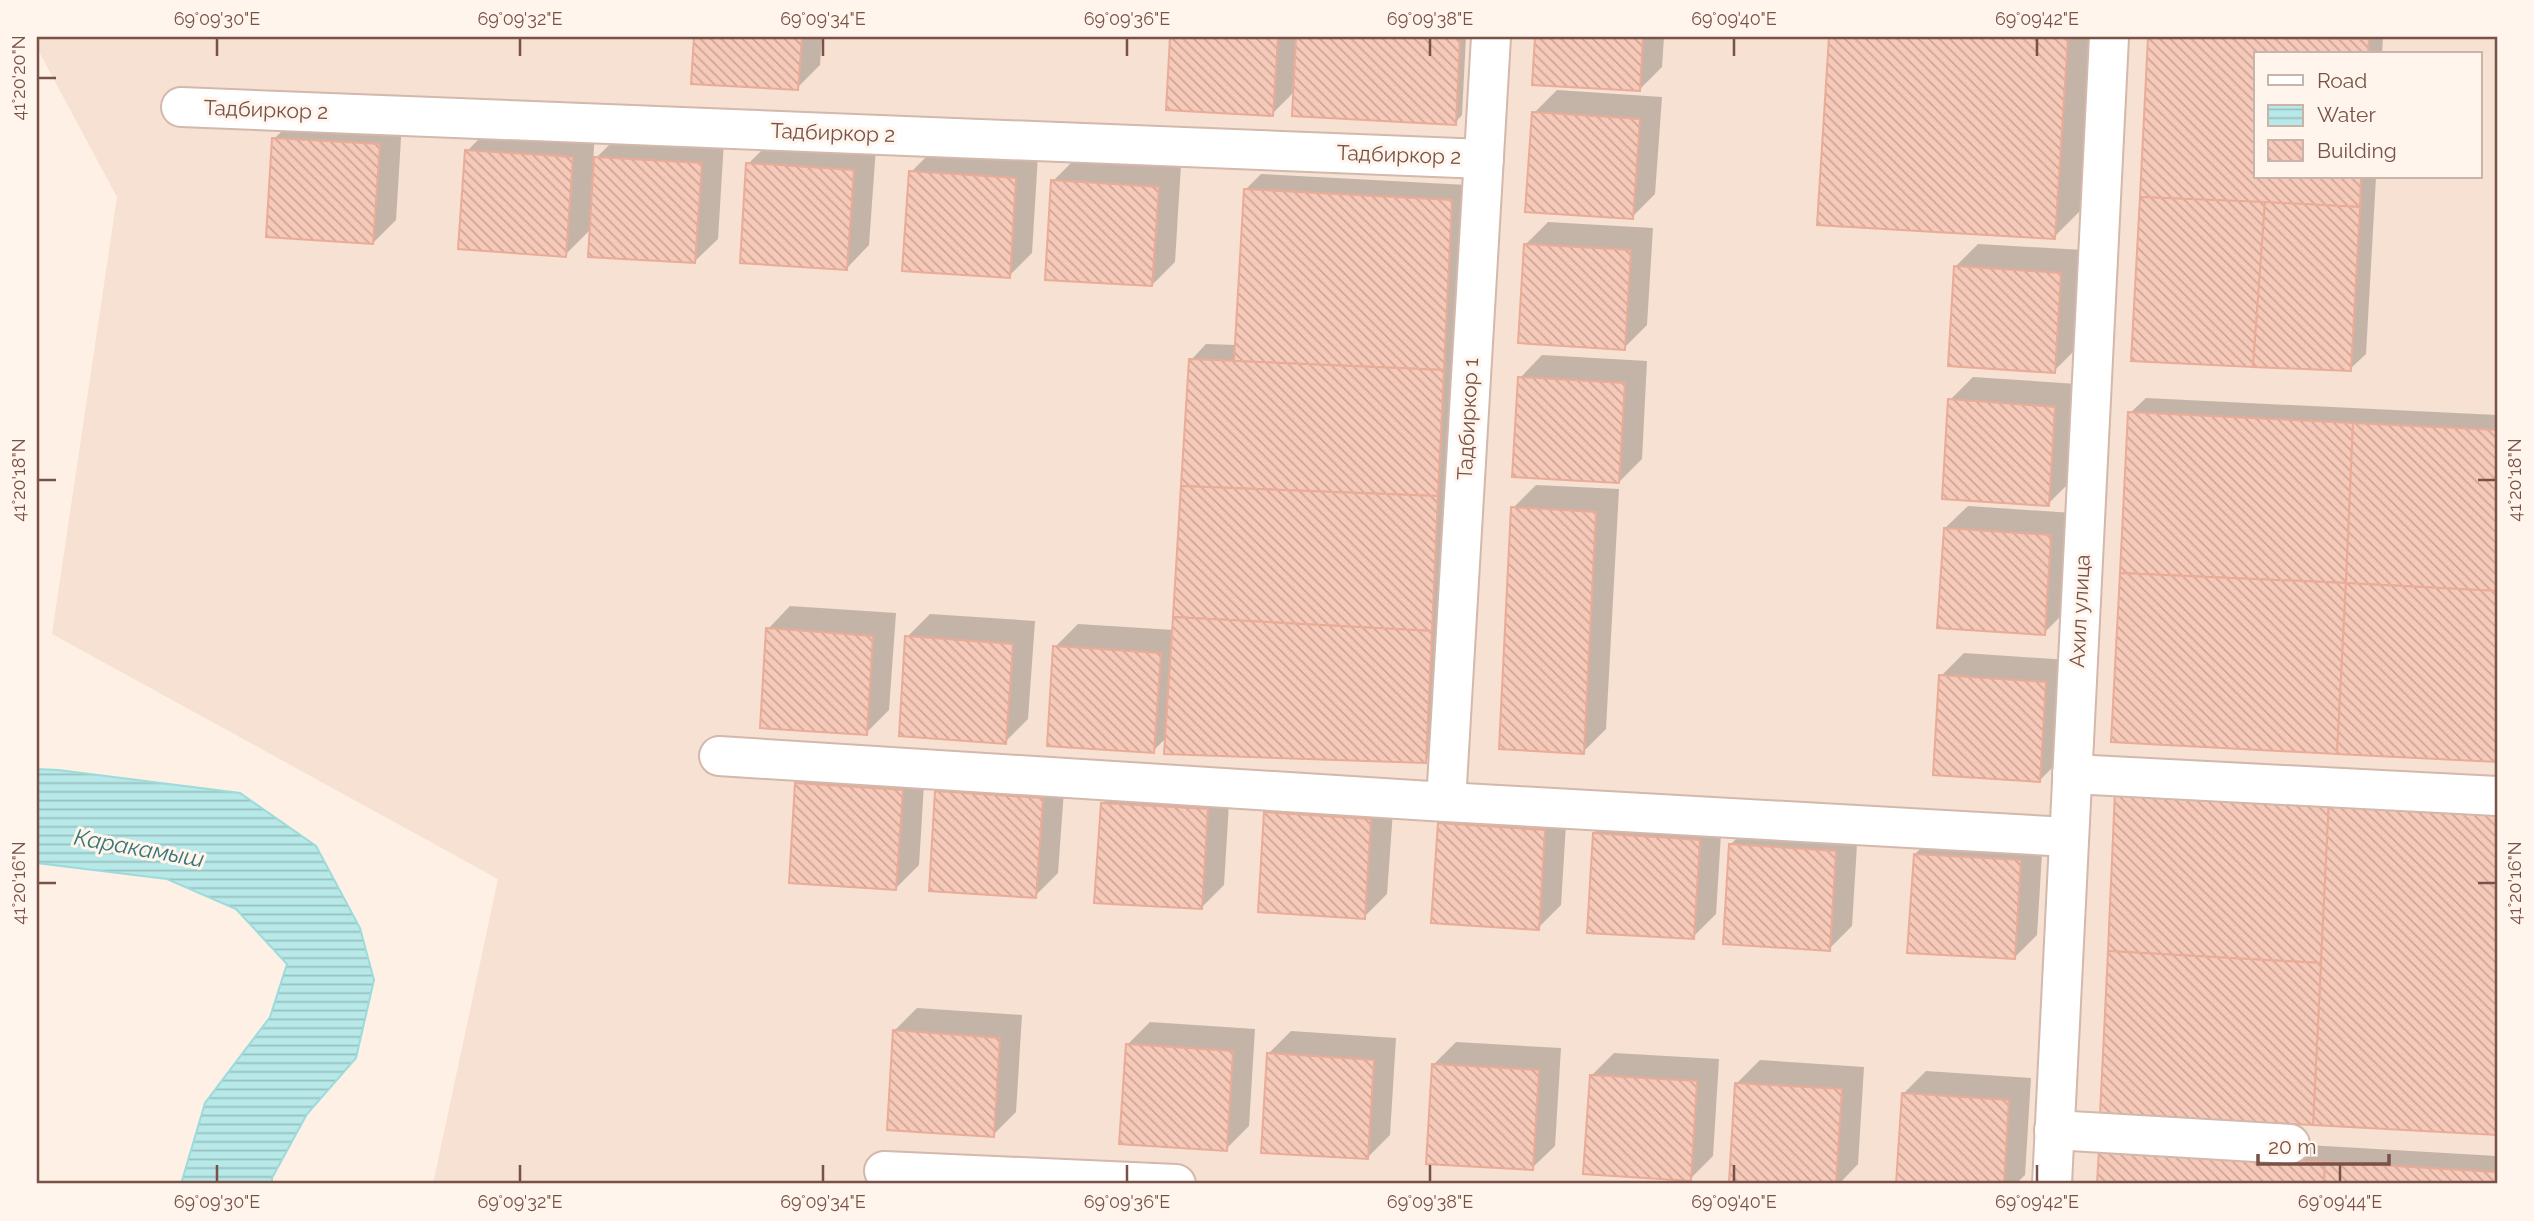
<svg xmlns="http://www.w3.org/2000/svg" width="2534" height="1221" font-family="Raleway,sans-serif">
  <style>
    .residential { fill: #f6e1d2; fill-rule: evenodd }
    .water { fill: url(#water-rules); stroke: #9cdbdc; stroke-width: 2 }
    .shadow { fill: #0003 }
    .building { fill: url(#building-back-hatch); stroke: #eaac98; stroke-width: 2 }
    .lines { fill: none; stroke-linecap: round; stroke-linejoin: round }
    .minor-casing { stroke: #d3b8ac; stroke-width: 42 }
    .minor { stroke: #fff; stroke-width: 38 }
    .ticks { fill: none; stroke: #795247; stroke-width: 2.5 }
    .labels { text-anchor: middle; stroke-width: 6; stroke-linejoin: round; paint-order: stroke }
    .street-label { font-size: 21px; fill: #795247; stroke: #fff5ec }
    .water-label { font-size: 23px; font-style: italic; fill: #377678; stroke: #fff5ec }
    .neatline { fill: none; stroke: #795247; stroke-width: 2.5 }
    .ticks-label { font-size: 18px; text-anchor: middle; fill: #795247 }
  </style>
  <defs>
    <pattern id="water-rules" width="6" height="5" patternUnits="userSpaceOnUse" patternTransform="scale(1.75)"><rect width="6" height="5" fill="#b7e9e9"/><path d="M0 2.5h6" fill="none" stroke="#9abfbf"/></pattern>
    <pattern id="building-back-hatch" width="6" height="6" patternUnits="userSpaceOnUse" patternTransform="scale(1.75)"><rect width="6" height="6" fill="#f6c9b9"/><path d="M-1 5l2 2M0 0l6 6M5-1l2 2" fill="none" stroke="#cca698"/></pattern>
  </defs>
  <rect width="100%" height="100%" fill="#fef0e4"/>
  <path class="residential" d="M37 37H2497V1184H433L498 879 52 634 117 197 37 48ZM2256 54H2480V177H2256Z"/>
  <path class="water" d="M37 769 58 770 240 793 316 846 360 928 374 980 356 1058 307 1114 272 1178V1184H181L205 1103 270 1017 287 964 236 909 167 879 37 863Z"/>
  <g class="shadow">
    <path d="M696 37H822L820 65 797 88 693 82Z"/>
    <path d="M1172 37H1466L1462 115 1455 123 1295 91 1272 114 1167 108Z"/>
    <path d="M1537 37H1664L1662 67 1639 90 1534 83Z"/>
    <path d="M1830 37H2095L2083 208 2054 237 1819 223Z"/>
    <path d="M2150 37H2383L2382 54H2256V177H2376L2366 354 2350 369 2133 359Z"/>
    <path d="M1557 90 1662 97 1655 194 1632 217 1534 113Z"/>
    <path d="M297 116 402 122 396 220 373 243 274 139Z"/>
    <path d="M490 128 595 134 593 161 619 135 724 141 718 239 695 261 592 228 565 255 467 151Z"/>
    <path d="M771 141 876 147 869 245 847 268 748 164Z"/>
    <path d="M934 149 1038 155 1032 253 1009 276 911 172Z"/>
    <path d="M1076 158 1181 165 1175 262 1152 285 1053 181Z"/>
    <path d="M1261 174 1467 185 1440 746 1425 761 1167 737 1153 751 1055 647 1078 624 1174 630 1191 360 1206 344 1237 345 1245 190Z"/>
    <path d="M1548 222 1653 228 1647 325 1624 348 1526 244Z"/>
    <path d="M1978 244 2083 250 2077 348 2054 371 1955 267Z"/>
    <path d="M1542 355 1647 361 1642 459 1619 482 1520 378Z"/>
    <path d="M1973 377 2077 384 2071 481 2048 504 1950 400Z"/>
    <path d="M2146 398 2497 415V760L2113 740 2130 413Z"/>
    <path d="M1536 485 1619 489 1606 729 1583 752 1513 508Z"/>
    <path d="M1968 506 2073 513 2067 610 2044 633 1945 528Z"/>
    <path d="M790 606 896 613 889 710 866 733 768 629Z"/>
    <path d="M930 614 1035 621 1028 719 1005 742 907 637Z"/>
    <path d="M1964 653 2068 660 2063 757 2040 780 1941 676Z"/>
    <path d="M820 761 925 768 919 865 896 888 797 784Z"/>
    <path d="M960 769 1065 776 1058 873 1035 896 937 792Z"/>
    <path d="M1125 781 1230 787 1224 885 1201 908 1102 804Z"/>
    <path d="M1288 790 1394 797 1387 894 1364 917 1266 813Z"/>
    <path d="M2497 792V1133L2102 1113Z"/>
    <path d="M1462 801 1567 808 1561 905 1538 928 1439 824Z"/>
    <path d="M1617 811 1722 818 1716 914 1693 937 1594 833Z"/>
    <path d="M1754 821 1858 828 1852 926 1829 949 1731 844Z"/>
    <path d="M1938 832 2043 838 2037 935 2014 958 1915 854Z"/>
    <path d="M917 1008 1022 1015 1016 1112 993 1135 894 1031Z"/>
    <path d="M1150 1022 1255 1029 1249 1126 1226 1149 1127 1045Z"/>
    <path d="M1291 1031 1396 1038 1390 1135 1367 1158 1268 1054Z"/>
    <path d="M1456 1042 1561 1048 1555 1146 1532 1168 1433 1065Z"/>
    <path d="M1614 1053 1719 1059 1713 1156 1690 1179 1592 1075Z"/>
    <path d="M1760 1060 1864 1067 1858 1164 1839 1184H1790L1730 1180 1737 1083Z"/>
    <path d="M1926 1071 2031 1078 2025 1175 2016 1184H1898L1903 1094Z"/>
    <path d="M2116 1134 2497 1156V1184H2099L2101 1150Z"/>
  </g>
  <g class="building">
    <path d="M694 37H802L798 90 691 84Z"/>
    <path d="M1170 37H1278L1273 116 1166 110Z"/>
    <path d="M1296 37H1460L1456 125 1292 116Z"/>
    <path d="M1535 37H1643L1640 91 1532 85Z"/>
    <path d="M1829 37H2068L2055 239 1817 225Z"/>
    <path d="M2148 37 2369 39 2368 54H2256V177H2361L2360 207 2140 197Z"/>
    <path d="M1532 112 1640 119 1633 219 1525 212Z"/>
    <path d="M272 138 380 144 373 244 266 237Z"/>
    <path d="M465 150 573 157 566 257 458 249Z"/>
    <path d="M594 157 702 163 695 263 588 257Z"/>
    <path d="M746 163 854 170 847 270 740 263Z"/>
    <path d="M909 171 1016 178 1010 278 902 271Z"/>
    <path d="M1051 180 1159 187 1152 286 1045 280Z"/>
    <path d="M1244 189 1452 200 1444 370 1234 361Z"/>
    <path d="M2140 197 2265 202 2253 367 2131 361Z"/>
    <path d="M2265 202 2360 207 2351 371 2253 367Z"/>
    <path d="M1524 244 1631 250 1625 350 1518 343Z"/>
    <path d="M1954 266 2061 273 2055 373 1948 366Z"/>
    <path d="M1189 359 1444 370 1438 496 1181 486Z"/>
    <path d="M1518 377 1625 383 1619 483 1512 477Z"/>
    <path d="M1948 399 2055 407 2049 506 1942 499Z"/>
    <path d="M2128 412 2353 423 2346 583 2120 573Z"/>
    <path d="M2353 423 2497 430V591L2346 583Z"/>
    <path d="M1181 486 1438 496 1432 631 1173 617Z"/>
    <path d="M1511 507 1596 512 1584 754 1499 749Z"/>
    <path d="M1944 528 2051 535 2045 635 1937 628Z"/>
    <path d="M2120 573 2346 583 2337 754 2111 742Z"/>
    <path d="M2346 583 2497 591V762L2337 754Z"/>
    <path d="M1173 617 1432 631 1426 763 1164 754Z"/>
    <path d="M766 628 873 636 867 735 760 728Z"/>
    <path d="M905 636 1013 644 1006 744 899 736Z"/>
    <path d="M1053 646 1161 653 1154 753 1047 746Z"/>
    <path d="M1939 675 2046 682 2040 782 1933 775Z"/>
    <path d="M795 783 903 790 896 890 789 883Z"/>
    <path d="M935 791 1043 798 1036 898 929 891Z"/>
    <path d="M2115 791 2329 800 2321 963 2108 951Z"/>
    <path d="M2329 800 2497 808V1135L2313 1125Z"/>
    <path d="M1101 803 1208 809 1202 909 1094 903Z"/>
    <path d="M1264 812 1371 819 1365 919 1258 912Z"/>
    <path d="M1438 823 1545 830 1539 930 1431 923Z"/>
    <path d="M1593 833 1700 840 1694 939 1587 933Z"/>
    <path d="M1729 844 1836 851 1830 951 1723 944Z"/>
    <path d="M1914 854 2021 860 2015 959 1907 953Z"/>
    <path d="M2108 951 2321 963 2313 1125 2100 1115Z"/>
    <path d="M893 1030 1000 1038 994 1137 887 1130Z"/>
    <path d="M1126 1044 1233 1051 1227 1151 1119 1144Z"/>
    <path d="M1267 1053 1374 1060 1368 1159 1261 1153Z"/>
    <path d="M1432 1064 1539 1070 1533 1170 1426 1164Z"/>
    <path d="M1590 1075 1697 1081 1691 1181 1583 1174Z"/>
    <path d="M1735 1083 1842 1089 1836 1184 1729 1182Z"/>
    <path d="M1902 1093 2009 1100 2004 1184H1896Z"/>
    <path d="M2099 1149 2325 1162 2324 1184H2097Z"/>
    <path d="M2325 1162 2497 1172V1184H2324Z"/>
  </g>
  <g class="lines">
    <defs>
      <g id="minor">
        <path d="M181 107 1484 159"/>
        <path d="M719 756 1446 802 2069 837"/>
        <path d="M2072 774 2497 796"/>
        <path d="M1446 802 1491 37"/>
        <path d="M2054 1130 2290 1144"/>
        <path d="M884 1171 1176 1184"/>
        <path d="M2052 1184 2109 37"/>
      </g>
    </defs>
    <use href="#minor" class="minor-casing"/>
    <use href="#minor" class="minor"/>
  </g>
  <path class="ticks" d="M217 38V56M520 38V56M823 38V56M1127 38V56M1430 38V56M1734 38V56M2037 38V56M38 78H56M38 480H56M2478 480H2496M38 883H56M2478 883H2496M217 1165V1182M520 1165V1182M823 1165V1182M1127 1165V1182M1430 1165V1182M1734 1165V1182M2037 1165V1182M2340 1165V1182"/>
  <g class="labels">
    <g class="street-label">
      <text transform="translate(266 110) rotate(2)" y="7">Тадбиркор 2</text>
      <text transform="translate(833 133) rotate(2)" y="7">Тадбиркор 2</text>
      <text transform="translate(1399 155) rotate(2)" y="7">Тадбиркор 2</text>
      <text transform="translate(1468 419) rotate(-87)" y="7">Тадбиркор 1</text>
      <text transform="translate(2080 611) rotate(-87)" y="7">Ахил улица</text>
    </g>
    <g class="water-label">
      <text transform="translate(139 848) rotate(10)" y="8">Каракамыш</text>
    </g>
  </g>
  <rect width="2534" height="1221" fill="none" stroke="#fff5ec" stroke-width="77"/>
  <rect x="2254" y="52" width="228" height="126" fill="#fff5ec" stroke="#c9b4aa" stroke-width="2"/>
  <rect x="2268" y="75" width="35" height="10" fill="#ffffff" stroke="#c9b4aa" stroke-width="2"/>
  <text x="2317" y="88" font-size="21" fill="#795247">Road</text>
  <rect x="2268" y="105" width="35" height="21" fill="url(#water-rules)" stroke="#c9b4aa" stroke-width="2"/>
  <text x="2317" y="122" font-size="21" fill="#795247">Water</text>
  <rect x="2268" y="140" width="35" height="21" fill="url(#building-back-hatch)" stroke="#c9b4aa" stroke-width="2"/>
  <text x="2317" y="158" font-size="21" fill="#795247">Building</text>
  <path d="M2258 1154v10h131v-10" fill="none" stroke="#795247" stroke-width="3.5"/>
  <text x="2268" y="1154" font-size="21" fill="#795247" stroke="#fff5ec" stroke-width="5" paint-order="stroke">20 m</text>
  <rect x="38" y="38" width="2458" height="1144" class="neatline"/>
  <g class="ticks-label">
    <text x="217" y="25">69°09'30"E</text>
    <text x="520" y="25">69°09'32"E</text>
    <text x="823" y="25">69°09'34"E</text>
    <text x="1127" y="25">69°09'36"E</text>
    <text x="1430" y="25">69°09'38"E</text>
    <text x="1734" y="25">69°09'40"E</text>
    <text x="2037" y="25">69°09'42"E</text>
    <text transform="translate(19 78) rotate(-90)" y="6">41°20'20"N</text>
    <text transform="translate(19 480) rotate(-90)" y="6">41°20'18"N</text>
    <text transform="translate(2515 480) rotate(-90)" y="6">41°20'18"N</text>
    <text transform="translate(19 883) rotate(-90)" y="6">41°20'16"N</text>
    <text transform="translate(2515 883) rotate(-90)" y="6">41°20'16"N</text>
    <text x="217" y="1208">69°09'30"E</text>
    <text x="520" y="1208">69°09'32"E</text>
    <text x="823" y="1208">69°09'34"E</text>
    <text x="1127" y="1208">69°09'36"E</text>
    <text x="1430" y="1208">69°09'38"E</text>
    <text x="1734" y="1208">69°09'40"E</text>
    <text x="2037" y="1208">69°09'42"E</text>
    <text x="2340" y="1208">69°09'44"E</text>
  </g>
</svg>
